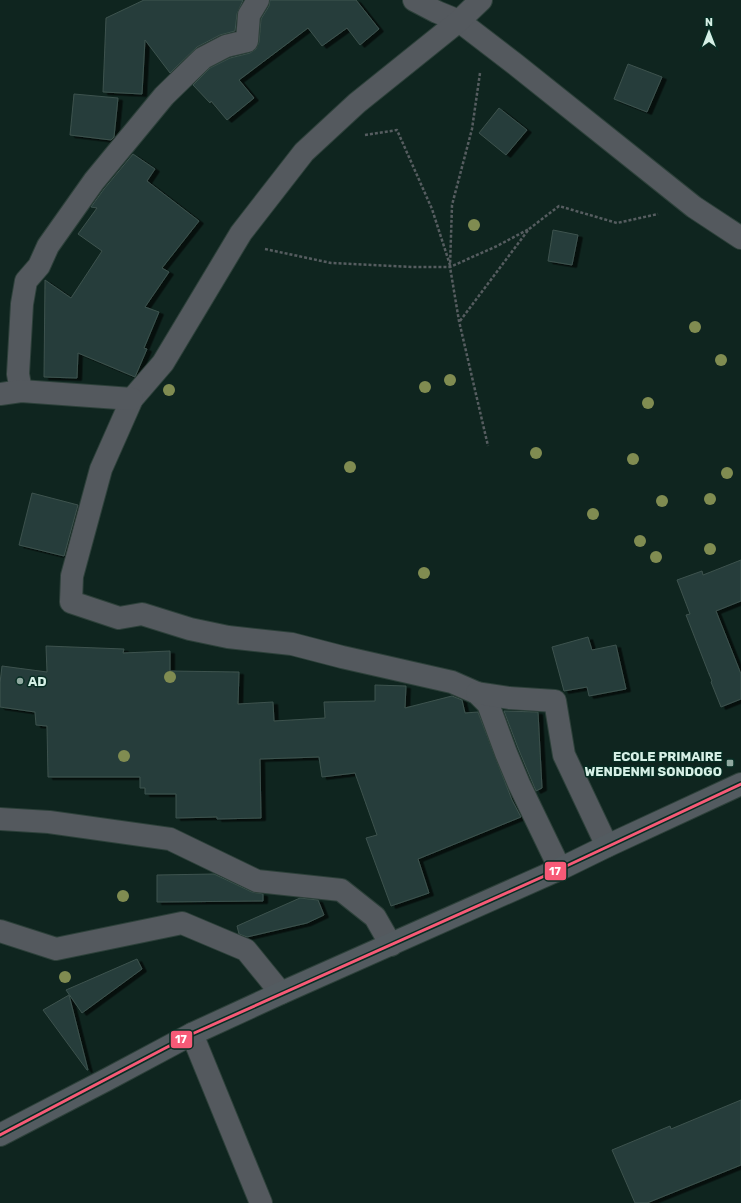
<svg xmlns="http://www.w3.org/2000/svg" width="741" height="1203" font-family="Rubik,sans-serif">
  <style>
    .building { fill: #273e3a; stroke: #3d524e; filter: url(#shadow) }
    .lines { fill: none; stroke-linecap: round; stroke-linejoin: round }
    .street-casing { stroke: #2d403a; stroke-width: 24 }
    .secondary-casing { stroke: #2d403a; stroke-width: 24 }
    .path { stroke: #565d60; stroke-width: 2.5; stroke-dasharray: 3 2; stroke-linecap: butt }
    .street { stroke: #54595e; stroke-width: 22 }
    .secondary { stroke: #535b60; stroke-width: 22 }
    .bus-1-casing { stroke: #072d23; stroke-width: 6 }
    .bus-1 { stroke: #f75a77; stroke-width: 3 }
    .tree { fill: #808c51 }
    .poi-dot { fill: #90a9a0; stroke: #072d23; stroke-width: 1.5 }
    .labels { text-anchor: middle; stroke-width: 3; stroke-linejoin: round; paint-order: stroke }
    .poi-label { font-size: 13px; font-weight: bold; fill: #d6f0e6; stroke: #072d23; text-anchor: start }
    .line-badge { stroke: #072d23; stroke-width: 1.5 }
    .badge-label { font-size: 11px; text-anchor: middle; font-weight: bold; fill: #fff }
  </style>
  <defs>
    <filter id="shadow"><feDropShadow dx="4.5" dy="2.5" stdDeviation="0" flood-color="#0009"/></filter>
  </defs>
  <rect width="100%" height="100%" fill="#0f251f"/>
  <g class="building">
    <path d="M144 0H243L237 14 235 31 220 35 197 47 170 73 145 40 142 94 103 92 106 18Z"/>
    <path d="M270 0H356L379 29 360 45 347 28 322 46 308 28 239 80 254 98 227 120 211 101 210 103 193 85 210 68 230 58 250 53 256 49 259 42 261 19 269 6Z"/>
    <path d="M628 64 662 77 647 112 614 99Z"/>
    <path d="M74 94 118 98 114 137 111 140 70 135Z"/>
    <path d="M499 108 527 130 506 155 479 133Z"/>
    <path d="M133 154 155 169 147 181 199 221 162 268 169 272 145 307 159 312 144 348 147 349 135 377 78 353 77 378 44 377 45 280 71 298 102 251 78 234 97 208 91 207 104 189Z"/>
    <path d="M553 230 578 235 572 265 548 261Z"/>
    <path d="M32 493 78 505 64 556 19 545Z"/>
    <path d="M741 560V601L716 611 741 674V699L721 707 711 682 712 681 709 674H710H709L686 615 690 614 677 580 702 571 703 575Z"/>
    <path d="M588 637 592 650 616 645 626 689 589 696 587 687 564 691 552 647Z"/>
    <path d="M46 646 124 649 123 653 170 651V671L239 672 238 704 273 702 274 721 325 718 324 702 375 701V685L406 686 405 708 452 696 462 700 465 713 478 712 512 800 521 817 418 859 429 893 391 906 366 838 377 835 355 773 322 777 319 757 260 759 261 818 217 819V817L176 818V794H145V788H140V777H48L47 726 36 725 35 712 0 707V683L2 666 47 672Z"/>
    <path d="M504 711 538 712 542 788 536 791 518 748Z"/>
    <path d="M214 874 252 892 263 894V901L157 902V875Z"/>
    <path d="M300 898 318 900 324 915 307 923 247 937 239 934 237 926Z"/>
    <path d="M137 959 142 969 82 1013 66 990Z"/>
    <path d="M69 995 88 1070H87L43 1010Z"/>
    <path d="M741 1100V1165L647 1203H635L612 1150 670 1126 671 1129Z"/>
  </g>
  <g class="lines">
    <defs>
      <g id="street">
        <path d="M414 0 437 12 459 21 515 64 694 207 741 238"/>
        <path d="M481 0 459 21 357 103 304 152 241 233 163 363 132 399 101 469 72 576 71 602 119 618 142 614 190 629 228 637 292 644 342 657 452 682 477 693 488 704 506 753 519 784 560 869"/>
        <path d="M21 391 18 374 22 304 26 281 39 266 48 246 94 181 164 96 203 58 226 46 247 41 249 15 258 0"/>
        <path d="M0 394 21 391 132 399"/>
        <path d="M477 693 509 698 555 701 564 755 607 846"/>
        <path d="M0 819 49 822 170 839 257 881 341 890 375 917 391 945"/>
        <path d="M0 931 56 949 182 923 246 950 281 993"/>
        <path d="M192 1034 261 1203"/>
      </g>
      <path id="secondary" d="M0 1135 106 1080 192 1034 281 993 560 869 607 846 741 784"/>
    </defs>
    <use href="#street" class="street-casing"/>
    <use href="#secondary" class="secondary-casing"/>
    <g class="path">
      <path d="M480 73 472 129 452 205 450 267 459 321 488 446"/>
      <path d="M365 135 397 130 432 209 450 265"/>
      <path d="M265 249 331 263 413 267H450L497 246 529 229"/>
      <path d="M460 321 529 229 559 206 617 223 658 214"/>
    </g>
    <use href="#street" class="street"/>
    <use href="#secondary" class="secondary"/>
    <defs>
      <path id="bus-1" d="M0 1135 192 1034 560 869 741 784"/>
    </defs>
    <use href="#bus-1" class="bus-1-casing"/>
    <use href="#bus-1" class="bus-1"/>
  </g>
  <g class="tree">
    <circle cx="474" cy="225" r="6"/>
    <circle cx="695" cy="327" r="6"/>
    <circle cx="721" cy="360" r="6"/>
    <circle cx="450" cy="380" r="6"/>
    <circle cx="425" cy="387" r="6"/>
    <circle cx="169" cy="390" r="6"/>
    <circle cx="648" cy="403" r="6"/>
    <circle cx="536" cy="453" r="6"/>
    <circle cx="633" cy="459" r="6"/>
    <circle cx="350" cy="467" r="6"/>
    <circle cx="727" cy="473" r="6"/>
    <circle cx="710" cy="499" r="6"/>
    <circle cx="662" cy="501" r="6"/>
    <circle cx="593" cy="514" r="6"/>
    <circle cx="640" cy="541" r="6"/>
    <circle cx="710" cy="549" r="6"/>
    <circle cx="656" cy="557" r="6"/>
    <circle cx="424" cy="573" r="6"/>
    <circle cx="170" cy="677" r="6"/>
    <circle cx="124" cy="756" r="6"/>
    <circle cx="123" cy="896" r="6"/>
    <circle cx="65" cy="977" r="6"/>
  </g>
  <g class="poi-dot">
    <circle cx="20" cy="681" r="4"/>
    <rect x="726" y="759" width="8" height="8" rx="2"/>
  </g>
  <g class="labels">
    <g class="poi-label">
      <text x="28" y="686">AD</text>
      <text x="722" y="761" text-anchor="end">ECOLE PRIMAIRE<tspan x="722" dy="15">WENDENMI SONDOGO</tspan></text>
    </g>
  </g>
  <g class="line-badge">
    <rect x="544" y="861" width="23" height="20" rx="4" fill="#f75a77"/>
    <rect x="170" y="1030" width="23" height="19" rx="4" fill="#f75a77"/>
  </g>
  <g class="badge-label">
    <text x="555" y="875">17</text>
    <text x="181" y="1043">17</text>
  </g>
  <g transform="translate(709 32)" stroke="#072d23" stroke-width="3" paint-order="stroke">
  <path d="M0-3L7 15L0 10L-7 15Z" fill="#d6f0e6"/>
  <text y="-6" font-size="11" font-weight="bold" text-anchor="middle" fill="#d6f0e6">N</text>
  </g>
</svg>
